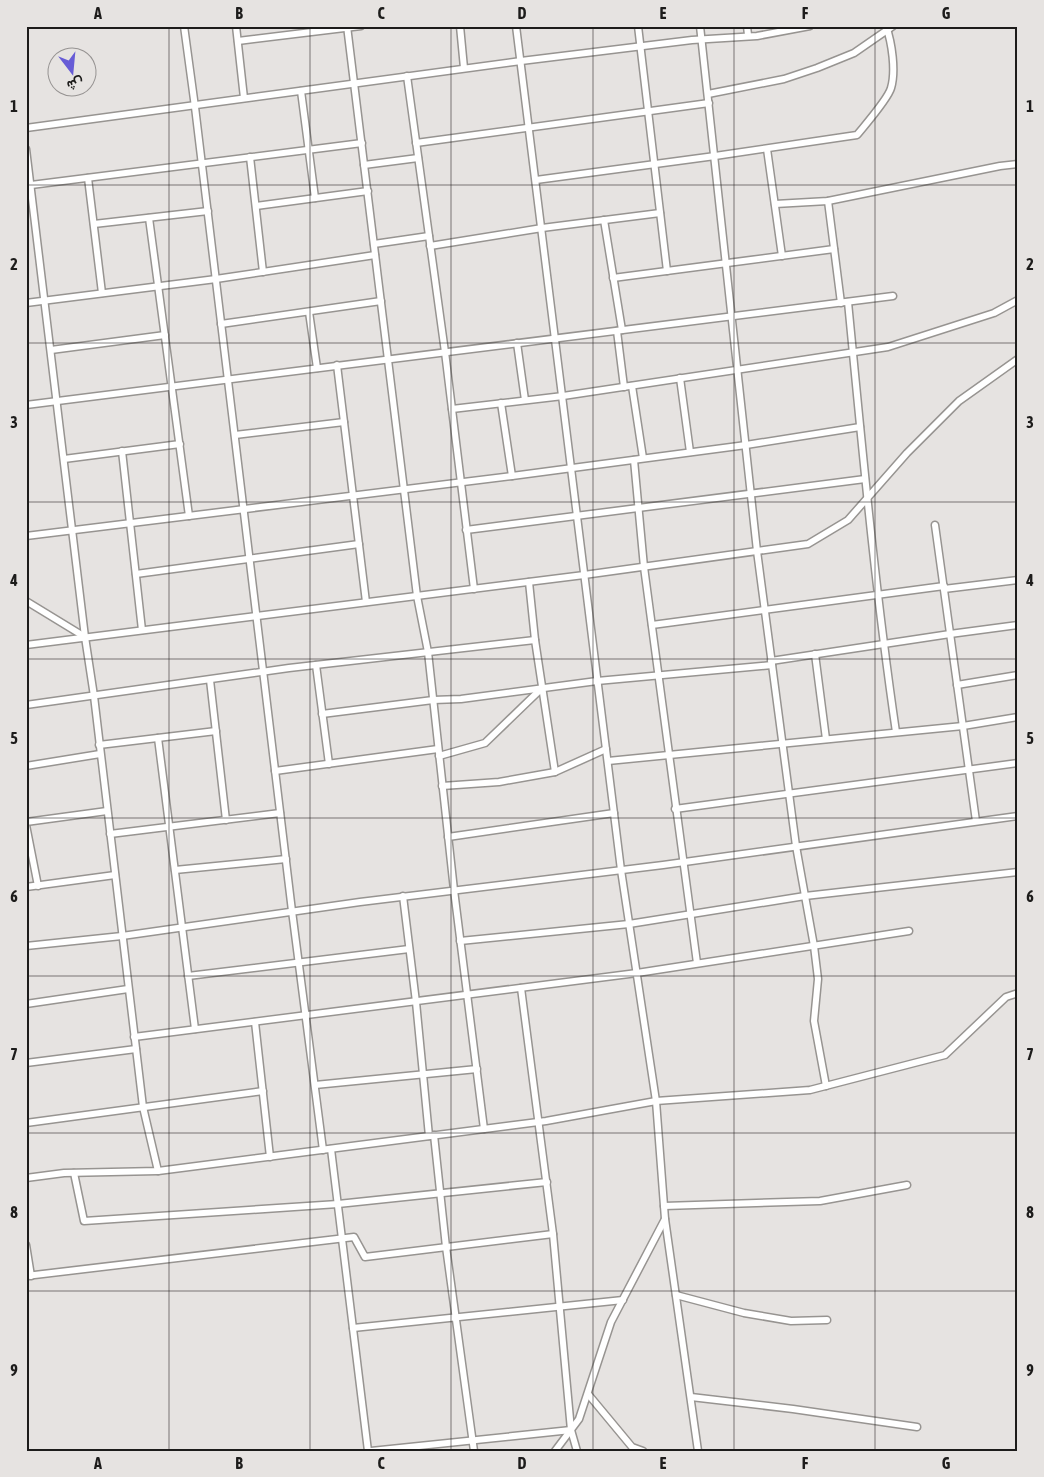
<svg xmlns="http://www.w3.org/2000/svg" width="1044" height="1477" font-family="'Asap Condensed',Vazirmatn,sans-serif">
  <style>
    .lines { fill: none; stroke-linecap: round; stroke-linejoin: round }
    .street-casing { stroke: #979491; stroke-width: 9 }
    .street { stroke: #fff; stroke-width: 6 }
    .grid { fill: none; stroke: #1d1c1b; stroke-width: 1; stroke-opacity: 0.55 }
    .neatline { fill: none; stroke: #1d1c1b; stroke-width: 2 }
    .grid-label { font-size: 16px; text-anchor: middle; font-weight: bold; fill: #1d1c1b }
  </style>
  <rect width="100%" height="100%" fill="#e6e3e1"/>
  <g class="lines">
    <defs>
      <g id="street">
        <path d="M184 26 195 107 292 911 323 1150"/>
        <path d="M236 26 244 98"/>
        <path d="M347 26 417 596 428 652 454 890 484 1129"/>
        <path d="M460 26 464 68"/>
        <path d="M516 26 621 870 656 1101 665 1219 611 1322 579 1419 555 1451"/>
        <path d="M638 26 667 271"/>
        <path d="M700 26 757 551 796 846 814 946 818 979 814 1021 826 1086"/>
        <path d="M747 26 748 35"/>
        <path d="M238 41 361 26"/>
        <path d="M407 76 445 352 474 589"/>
        <path d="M301 91 315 198"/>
        <path d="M708 94 784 79 817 68 854 53 893 26"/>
        <path d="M26 128 521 61 692 40 757 36 810 26"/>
        <path d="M416 143 709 103"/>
        <path d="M26 149 85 637 94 696 143 1107 158 1171"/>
        <path d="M767 149 782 256"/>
        <path d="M250 157 263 272"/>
        <path d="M364 165 418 158"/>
        <path d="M88 178 102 293"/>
        <path d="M536 180 715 156 857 135C865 125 888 99 891 88 896 71 892 43 886 26"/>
        <path d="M31 185 362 143"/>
        <path d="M828 201 841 303"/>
        <path d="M775 204 828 201 1000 166 1018 164"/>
        <path d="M256 206 368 191"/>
        <path d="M149 218 189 516"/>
        <path d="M604 220 622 330"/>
        <path d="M94 224 208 211"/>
        <path d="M374 244 429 236"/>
        <path d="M430 246 542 228 660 213"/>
        <path d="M613 278 834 249"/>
        <path d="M848 302C862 446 875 589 896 732"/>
        <path d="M26 303 216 279 375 255"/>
        <path d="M309 312 317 368"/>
        <path d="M221 324 381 301"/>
        <path d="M617 331 624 387"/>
        <path d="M517 343 525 400"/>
        <path d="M51 350 165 335"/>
        <path d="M337 365 366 602"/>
        <path d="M680 378 690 452"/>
        <path d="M632 386 643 458"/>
        <path d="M501 403 512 476"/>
        <path d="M26 405 893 296"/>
        <path d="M452 409 563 396 888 347 994 313 1018 300"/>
        <path d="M235 435 344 422"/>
        <path d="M122 451 142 630"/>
        <path d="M64 459 180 444"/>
        <path d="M634 460 644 567 697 963"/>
        <path d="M935 525 976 821"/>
        <path d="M466 530 865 479"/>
        <path d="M26 536 512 476 746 445 860 427"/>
        <path d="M136 574 359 544"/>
        <path d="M529 582 535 640 555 772"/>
        <path d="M944 589 1018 580"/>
        <path d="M26 601 85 637"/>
        <path d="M652 625 944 586"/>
        <path d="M26 645 584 575 808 544 848 520 907 453 959 401 1018 359"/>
        <path d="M815 654 826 739"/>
        <path d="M771 661 950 634 1018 625"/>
        <path d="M316 665 329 764"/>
        <path d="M210 680 226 820"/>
        <path d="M957 685 1018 675"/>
        <path d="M26 705 289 668 535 640"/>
        <path d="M322 714 433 700 461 699 597 681 772 665"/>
        <path d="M158 738 195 1029"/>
        <path d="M99 745 216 731"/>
        <path d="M439 756 485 743 542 688"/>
        <path d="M608 761 963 726 1018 717"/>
        <path d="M26 766 100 754"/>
        <path d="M275 771 438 749"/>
        <path d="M442 786 499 782 555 772 606 749"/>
        <path d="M675 809 1018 763"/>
        <path d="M26 822 107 811"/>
        <path d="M26 825 38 886"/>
        <path d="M110 834 280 813"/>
        <path d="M448 837 614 813"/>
        <path d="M175 870 286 859"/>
        <path d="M26 887 115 875"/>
        <path d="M403 896 416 1002 429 1136"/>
        <path d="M460 941 629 924 805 896 1018 872"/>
        <path d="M26 946 122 936 360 902 663 865 1018 816"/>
        <path d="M188 976 409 949"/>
        <path d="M521 988 553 1234 571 1430 577 1451"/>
        <path d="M26 1004 128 989"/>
        <path d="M255 1022 270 1157"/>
        <path d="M134 1037 637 973 909 931"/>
        <path d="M26 1063 136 1049"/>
        <path d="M315 1085 477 1069"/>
        <path d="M26 1123 263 1091"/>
        <path d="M434 1135 446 1247 474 1451"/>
        <path d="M331 1149 368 1451"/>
        <path d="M74 1173 84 1221 338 1204 547 1182"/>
        <path d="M26 1178 64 1173 158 1171 546 1121 656 1101 810 1090 945 1055 1006 997 1018 993"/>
        <path d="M664 1206 820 1201 907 1185"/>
        <path d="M665 1219 698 1451"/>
        <path d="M26 1245 31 1276"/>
        <path d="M26 1276 354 1237 365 1257 553 1234"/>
        <path d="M676 1295 744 1313 791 1321 827 1320"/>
        <path d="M353 1328 623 1300"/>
        <path d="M588 1394 632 1447 643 1451"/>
        <path d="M691 1397 793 1409 917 1427"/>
        <path d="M371 1451 571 1430"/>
      </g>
    </defs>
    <use href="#street" class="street-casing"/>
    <use href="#street" class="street"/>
  </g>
  <path class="grid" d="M169 26V1451M310 26V1451M451 26V1451M593 26V1451M734 26V1451M875 26V1451M26 185H1018M26 343H1018M26 502H1018M26 659H1018M26 818H1018M26 976H1018M26 1133H1018M26 1291H1018"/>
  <rect width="1044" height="1477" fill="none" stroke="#e6e3e1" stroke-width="55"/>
  <g transform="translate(72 72) rotate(164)"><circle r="24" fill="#e6e3e1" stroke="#969392"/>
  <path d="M0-4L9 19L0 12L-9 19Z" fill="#675cd6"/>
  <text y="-8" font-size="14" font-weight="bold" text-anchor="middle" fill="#1d1c1b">ش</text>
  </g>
  <rect x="28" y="28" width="988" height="1422" class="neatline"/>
  <g class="grid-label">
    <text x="98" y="19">A</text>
    <text x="239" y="19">B</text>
    <text x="381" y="19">C</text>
    <text x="522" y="19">D</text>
    <text x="663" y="19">E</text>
    <text x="805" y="19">F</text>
    <text x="946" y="19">G</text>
    <text x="14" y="112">1</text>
    <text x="1030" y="112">1</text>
    <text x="14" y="270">2</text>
    <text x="1030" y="270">2</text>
    <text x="14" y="428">3</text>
    <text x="1030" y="428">3</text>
    <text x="14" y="586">4</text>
    <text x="1030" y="586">4</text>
    <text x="14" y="744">5</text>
    <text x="1030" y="744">5</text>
    <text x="14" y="902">6</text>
    <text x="1030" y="902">6</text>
    <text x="14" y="1060">7</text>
    <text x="1030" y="1060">7</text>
    <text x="14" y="1218">8</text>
    <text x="1030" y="1218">8</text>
    <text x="14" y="1376">9</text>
    <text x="1030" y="1376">9</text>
    <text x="98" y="1469">A</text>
    <text x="239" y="1469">B</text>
    <text x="381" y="1469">C</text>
    <text x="522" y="1469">D</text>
    <text x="663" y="1469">E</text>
    <text x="805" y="1469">F</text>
    <text x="946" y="1469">G</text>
  </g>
</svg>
